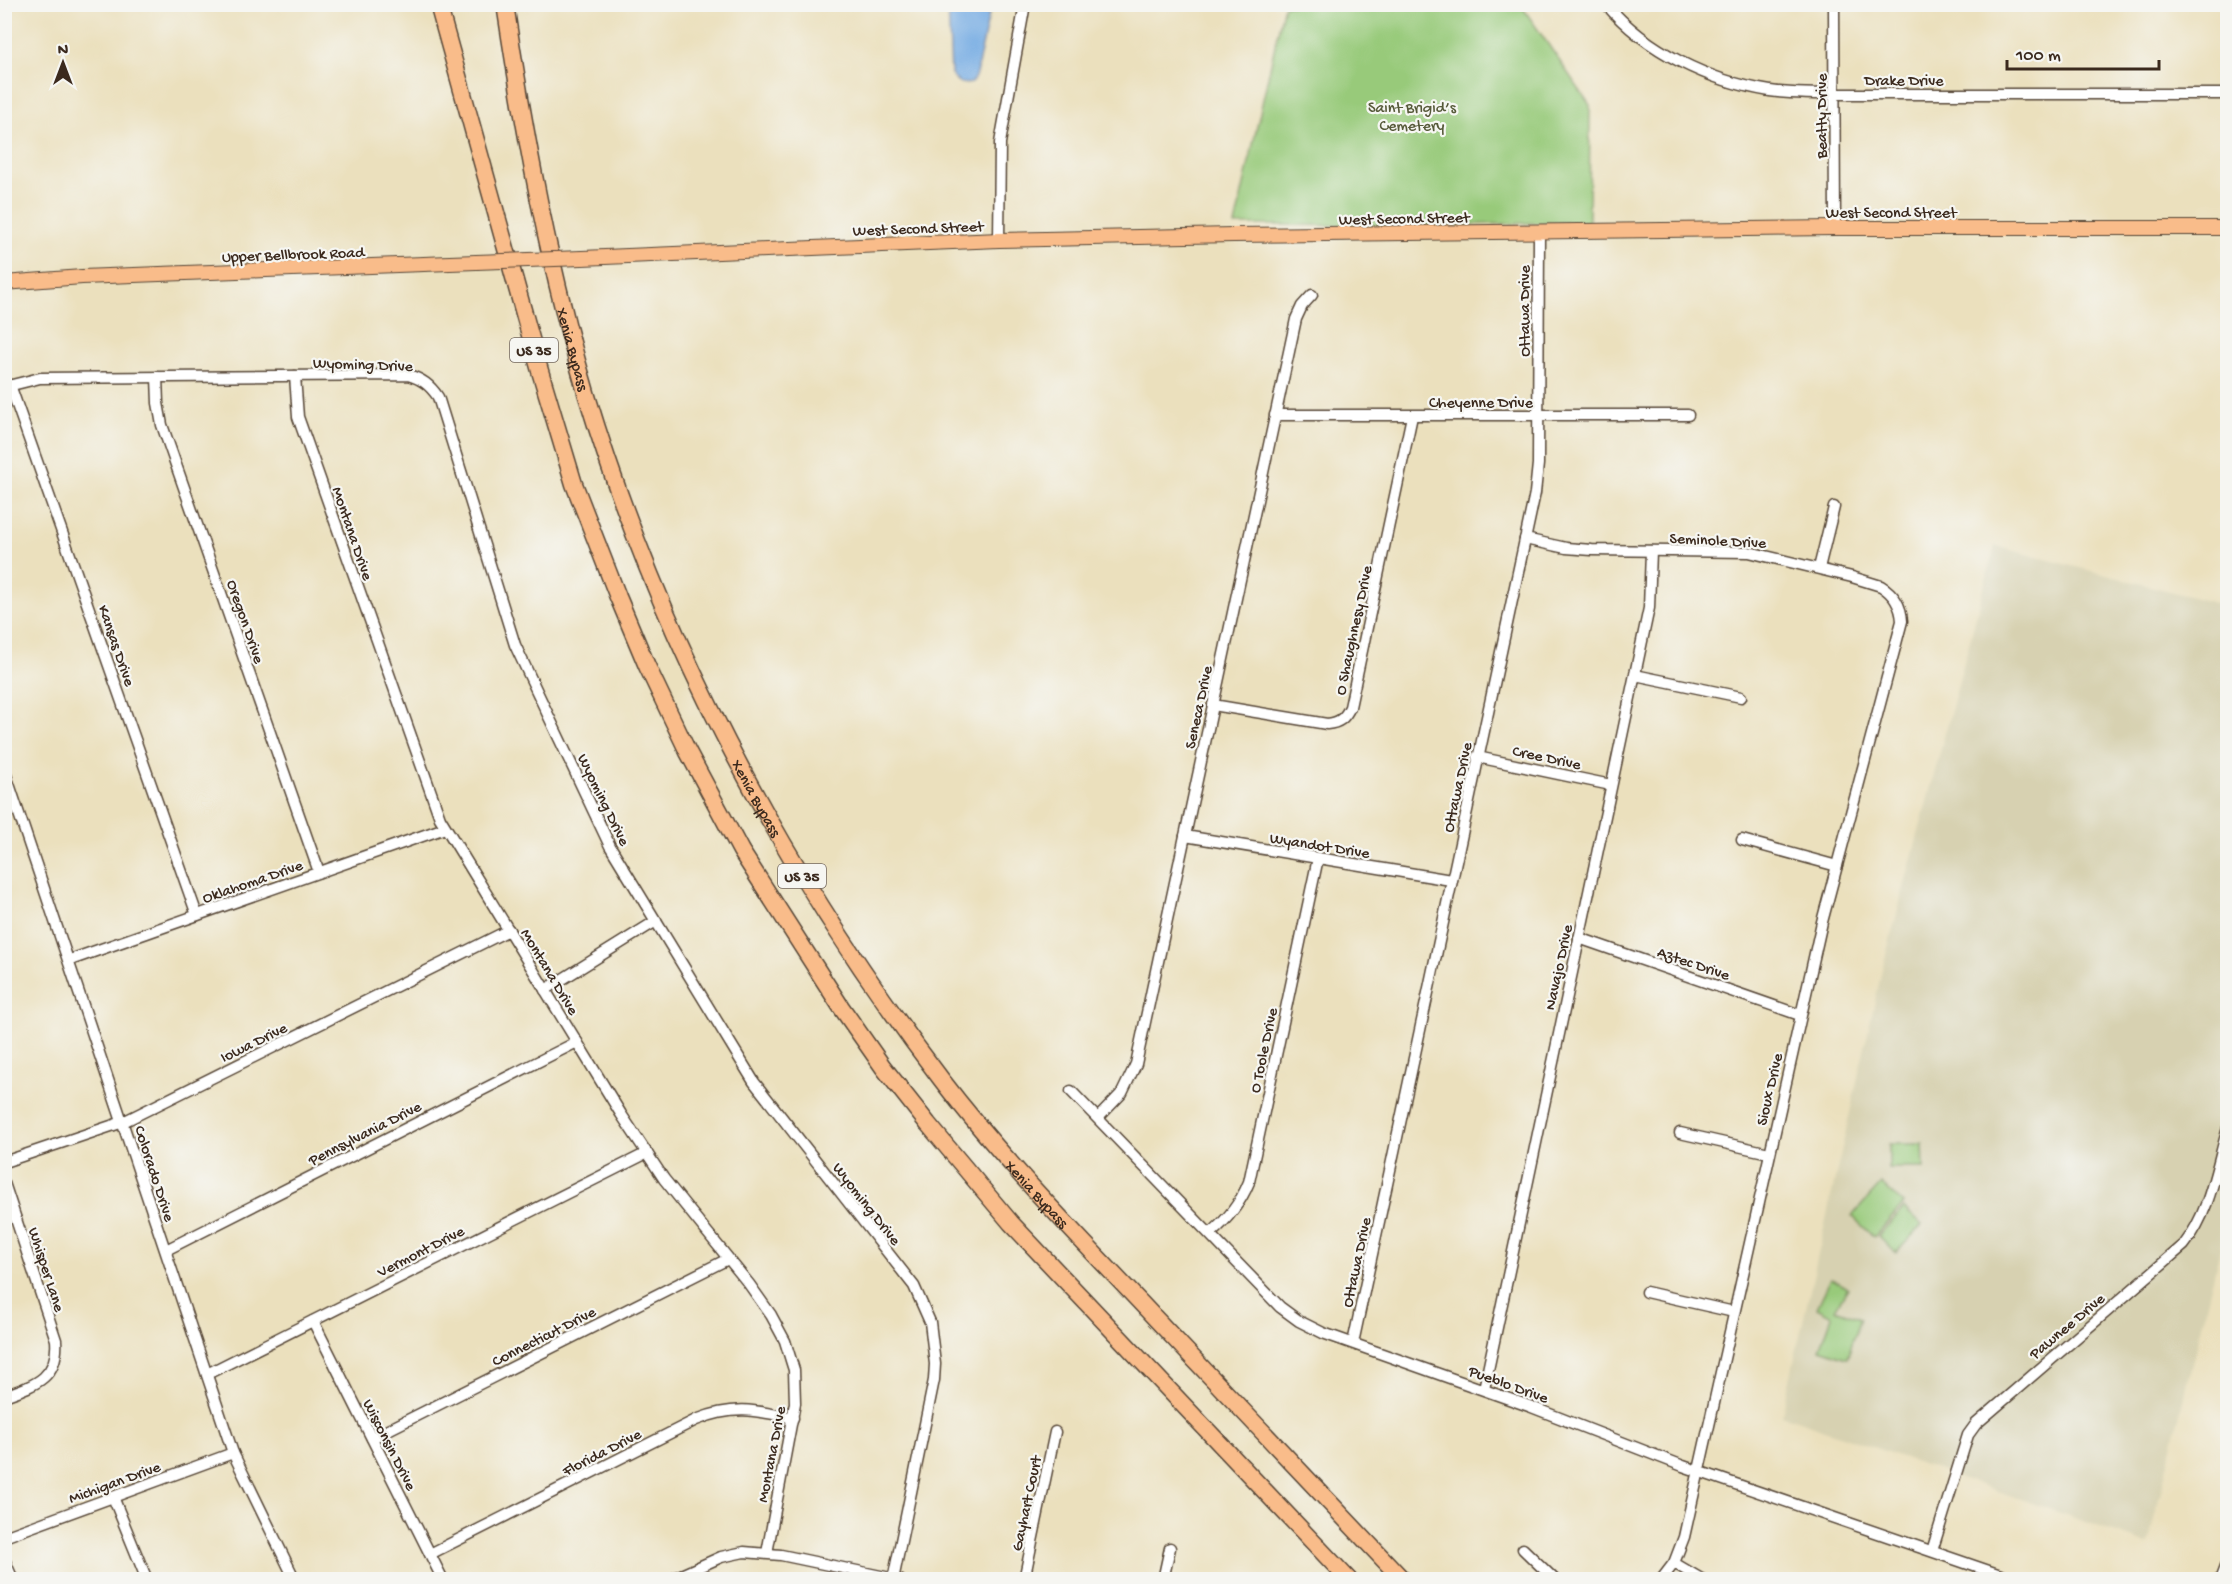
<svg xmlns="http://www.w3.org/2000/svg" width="2232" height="1584" font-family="'Gochi Hand',sans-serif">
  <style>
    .built { fill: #d7d1b1 }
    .green { fill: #98ca7a; stroke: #6a7a4c; stroke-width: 1.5 }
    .water { fill: #75abe3; stroke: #586a80; stroke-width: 1.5 }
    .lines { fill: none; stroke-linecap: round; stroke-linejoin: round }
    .minor-casing { stroke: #554536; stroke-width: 13 }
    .major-casing { stroke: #554536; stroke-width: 16 }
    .highway-casing { stroke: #554536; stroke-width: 19 }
    .minor { stroke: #fff; stroke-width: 10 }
    .major { stroke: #f9bc8a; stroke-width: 14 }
    .highway { stroke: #f9bc8a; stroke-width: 16 }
    .major-bridge-casing { stroke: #554536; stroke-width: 16; stroke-linecap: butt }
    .major-bridge { stroke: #f9bc8a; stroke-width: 14 }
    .labels { text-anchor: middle; stroke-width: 4.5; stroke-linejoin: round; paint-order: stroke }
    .shield { fill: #f6f6f2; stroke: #73675e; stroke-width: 1.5 }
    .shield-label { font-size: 15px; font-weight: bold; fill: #3b2a1e }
    .street-label { font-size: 16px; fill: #3b2a1e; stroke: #f6f6f2 }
    .park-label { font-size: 16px; fill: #575a3a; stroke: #f6f6f2 }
  </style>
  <rect width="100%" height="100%" fill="#f6f6f2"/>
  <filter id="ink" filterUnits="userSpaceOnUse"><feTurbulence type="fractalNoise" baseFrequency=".0167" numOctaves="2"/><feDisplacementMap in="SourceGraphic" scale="12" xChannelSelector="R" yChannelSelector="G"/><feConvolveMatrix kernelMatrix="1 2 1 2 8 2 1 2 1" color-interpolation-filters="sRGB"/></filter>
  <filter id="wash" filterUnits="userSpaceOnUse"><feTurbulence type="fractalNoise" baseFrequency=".008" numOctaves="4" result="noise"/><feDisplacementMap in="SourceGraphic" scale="24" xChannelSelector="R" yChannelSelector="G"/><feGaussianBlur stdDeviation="1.35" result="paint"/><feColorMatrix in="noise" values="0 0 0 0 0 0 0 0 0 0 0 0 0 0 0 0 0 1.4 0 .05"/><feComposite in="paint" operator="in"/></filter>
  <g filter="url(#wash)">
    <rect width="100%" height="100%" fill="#ebe0bd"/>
    <path class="built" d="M1995 546 2227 606V1221L2148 1544 1782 1415 1882 970Z"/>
    <g class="green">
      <path d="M1284 5H1521L1590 105 1589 222 1406 226 1235 225Z"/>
      <path d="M1889 1144H1923L1924 1168H1889Z"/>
      <path d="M1881 1184 1904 1204 1874 1237 1852 1216Z"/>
      <path d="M1904 1208 1922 1225 1896 1253 1878 1236Z"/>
      <path d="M1831 1278 1848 1288 1835 1309 1861 1318 1847 1358 1820 1349 1832 1316 1817 1308Z"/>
    </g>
    <path class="water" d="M948 5H991L976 74 972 83C961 85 957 83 951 74Z"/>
  </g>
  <g filter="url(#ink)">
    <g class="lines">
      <defs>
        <g id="minor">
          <path d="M1606 4C1647 52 1709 81 1770 91 1791 94 1813 94 1834 94H2228"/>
          <path d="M1834 4 1835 228"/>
          <path d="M999 240 1000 143 1025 4"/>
          <path d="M295 376 298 417 440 818 621 1114 664 1179 749 1284 771 1315 785 1341 794 1370 795 1403 767 1553"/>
          <path d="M157 377 158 403 162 425 319 872"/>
          <path d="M10 385 197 915"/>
          <path d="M4 387 40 378 408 375C422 379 430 385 438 397L515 645 610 846 754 1082 914 1286 930 1322 935 1364 934 1380 893 1580"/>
          <path d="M1275 415H1688"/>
          <path d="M1525 539 1566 548 1592 550 1749 552 1852 577 1881 586C1894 594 1901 605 1902 621L1822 922 1684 1537 1674 1563 1661 1580"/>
          <path d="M1819 568 1834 507"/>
          <path d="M1635 675 1741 697"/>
          <path d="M1213 705 1327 724C1339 723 1345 718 1350 707L1412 416"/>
          <path d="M1477 757 1611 785"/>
          <path d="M4 769 233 1453 295 1580"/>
          <path d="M1185 836 1451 880"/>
          <path d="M1742 840 1837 866"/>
          <path d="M1579 938 1800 1015"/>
          <path d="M70 960 445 828"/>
          <path d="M545 990 656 921"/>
          <path d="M1071 1091 1280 1307 1299 1321 1323 1333 1529 1406 1683 1466 2015 1580"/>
          <path d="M1098 1118 1122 1093 1136 1064 1296 319 1302 306 1312 295"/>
          <path d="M1680 1133 1769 1153"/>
          <path d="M4 1162 123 1122 509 930"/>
          <path d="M4 1183 56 1340C59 1378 35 1385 4 1396"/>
          <path d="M1210 1234C1228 1219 1240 1204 1249 1182L1318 858"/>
          <path d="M166 1250 577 1042"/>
          <path d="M1646 1292 1734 1312"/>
          <path d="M313 1321 443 1580"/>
          <path d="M1353 1343 1535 493 1538 464 1539 232"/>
          <path d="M207 1374 647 1153"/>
          <path d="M1484 1389 1649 608 1651 551"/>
          <path d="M372 1438 728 1259"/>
          <path d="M113 1497 147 1580"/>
          <path d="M4 1537 233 1453"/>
          <path d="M1523 1549 1555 1580"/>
          <path d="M1932 1551 1968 1435 1976 1424 2184 1245C2210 1212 2216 1169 2228 1128"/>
          <path d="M430 1554 696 1420C734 1405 755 1410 793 1418"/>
          <path d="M4 1559 13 1580"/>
          <path d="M1674 1563 1703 1580"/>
          <path d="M670 1580 721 1557 744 1552 781 1555 900 1580"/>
          <path d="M1024 1580 1055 1432"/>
          <path d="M1163 1580 1170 1548"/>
          <path d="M2220 1580 2228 1559"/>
        </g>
        <g id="major">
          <path d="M582 258 999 240 1233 235 1835 228H2228"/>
          <path d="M4 283 82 277 476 262"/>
        </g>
        <g id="highway">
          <path d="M438 4 540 371 574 484 618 597 647 666 688 752 741 851 841 1007 883 1067 928 1124 1011 1223 1349 1580"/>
          <path id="s1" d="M505 4C525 137 549 268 587 396 662 644 785 874 941 1079 1002 1159 1072 1230 1140 1302 1227 1395 1315 1487 1403 1580"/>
        </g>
      </defs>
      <use href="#minor" class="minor-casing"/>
      <use href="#major" class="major-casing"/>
      <use href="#highway" class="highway-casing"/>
      <use href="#minor" class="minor"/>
      <use href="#major" class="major"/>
      <use href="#highway" class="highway"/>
      <defs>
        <path id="major-bridge" d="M476 262 582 258"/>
      </defs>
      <use href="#major-bridge" class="major-bridge-casing"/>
      <use href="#major-bridge" class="major-bridge"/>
    </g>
  </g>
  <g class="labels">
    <g class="shield">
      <rect x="510" y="338" width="48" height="24" rx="4.5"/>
      <rect x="778" y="864" width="48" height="24" rx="4.5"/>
    </g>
    <g class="shield-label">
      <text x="534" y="355">US 35</text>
      <text x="802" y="881">US 35</text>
    </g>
    <g class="street-label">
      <text x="1904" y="85">Drake Drive</text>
      <text transform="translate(1820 116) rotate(-90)" y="6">Beatty Drive</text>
      <text x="1891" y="217">West Second Street</text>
      <text transform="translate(1404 217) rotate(-1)" y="6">West Second Street</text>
      <text transform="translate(918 227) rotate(-2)" y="6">West Second Street</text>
      <text transform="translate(293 253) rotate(-2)" y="6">Upper Bellbrook Road</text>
      <text transform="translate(1523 311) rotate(-90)" y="6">Ottawa Drive</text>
      <text dy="6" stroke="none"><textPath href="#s1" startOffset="352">Xenia Bypass</textPath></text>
      <text transform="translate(363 363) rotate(2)" y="6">Wyoming Drive</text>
      <text x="1481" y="407">Cheyenne Drive</text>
      <text transform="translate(354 533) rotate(71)" y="6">Montana Drive</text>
      <text transform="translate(1718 539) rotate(3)" y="6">Seminole Drive</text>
      <text transform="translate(247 621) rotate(71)" y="6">Oregon Drive</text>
      <text transform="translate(1352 630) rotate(-78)" y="6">O Shaughnesy Drive</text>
      <text transform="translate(118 645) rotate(71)" y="6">Kansas Drive</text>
      <text transform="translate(1197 707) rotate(-78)" y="6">Seneca Drive</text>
      <text transform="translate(1547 756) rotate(12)" y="6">Cree Drive</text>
      <text transform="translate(1456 787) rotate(-78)" y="6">Ottawa Drive</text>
      <text dy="6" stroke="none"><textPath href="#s1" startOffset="838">Xenia Bypass</textPath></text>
      <text transform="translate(605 799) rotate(64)" y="6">Wyoming Drive</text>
      <text transform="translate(1320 844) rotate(9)" y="6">Wyandot Drive</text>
      <text transform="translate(252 880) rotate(-19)" y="6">Oklahoma Drive</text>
      <text transform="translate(1694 962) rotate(19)" y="6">Aztec Drive</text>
      <text transform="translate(1557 967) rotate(-78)" y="6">Navajo Drive</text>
      <text transform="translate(551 971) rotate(59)" y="6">Montana Drive</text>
      <text transform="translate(253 1041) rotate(-26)" y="6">Iowa Drive</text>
      <text transform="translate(1262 1050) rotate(-78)" y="6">O Toole Drive</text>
      <text transform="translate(1768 1089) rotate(-77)" y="6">Sioux Drive</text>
      <text transform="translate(364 1132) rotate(-27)" y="6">Pennsylvania Drive</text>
      <text transform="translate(156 1173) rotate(72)" y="6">Colorado Drive</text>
      <text dy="6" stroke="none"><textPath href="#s1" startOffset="1324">Xenia Bypass</textPath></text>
      <text transform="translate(868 1203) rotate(52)" y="6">Wyoming Drive</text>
      <text transform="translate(420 1250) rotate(-27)" y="6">Vermont Drive</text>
      <text transform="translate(1355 1262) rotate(-78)" y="6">Ottawa Drive</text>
      <text transform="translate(48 1269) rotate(72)" y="6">Whisper Lane</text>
      <text transform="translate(2066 1325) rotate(-40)" y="6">Pawnee Drive</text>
      <text transform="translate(543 1335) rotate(-27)" y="6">Connecticut Drive</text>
      <text transform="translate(1509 1383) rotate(20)" y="6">Pueblo Drive</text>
      <text transform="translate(391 1444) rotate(63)" y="6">Wisconsin Drive</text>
      <text transform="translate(601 1451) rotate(-27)" y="6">Florida Drive</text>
      <text transform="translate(770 1454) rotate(-79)" y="6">Montana Drive</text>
      <text transform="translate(114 1481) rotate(-20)" y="6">Michigan Drive</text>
      <text transform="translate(1025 1503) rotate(-78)" y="6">Gayhart Court</text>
    </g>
    <g class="park-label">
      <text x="1412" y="112">Saint Brigid’s<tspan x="1412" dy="18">Cemetery</tspan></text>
    </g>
  </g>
  <rect width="2232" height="1584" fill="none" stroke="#f6f6f2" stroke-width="24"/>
  <g transform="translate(63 63)" stroke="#f6f6f2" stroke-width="4.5" paint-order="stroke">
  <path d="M0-4.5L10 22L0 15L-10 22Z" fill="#3b2a1e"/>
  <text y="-9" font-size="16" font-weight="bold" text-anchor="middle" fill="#3b2a1e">N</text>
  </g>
  <path d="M2007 60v9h152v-9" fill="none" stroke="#3b2a1e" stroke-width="3"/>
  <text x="2016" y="60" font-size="18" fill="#3b2a1e" stroke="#f6f6f2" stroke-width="4.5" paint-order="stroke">100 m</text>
</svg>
